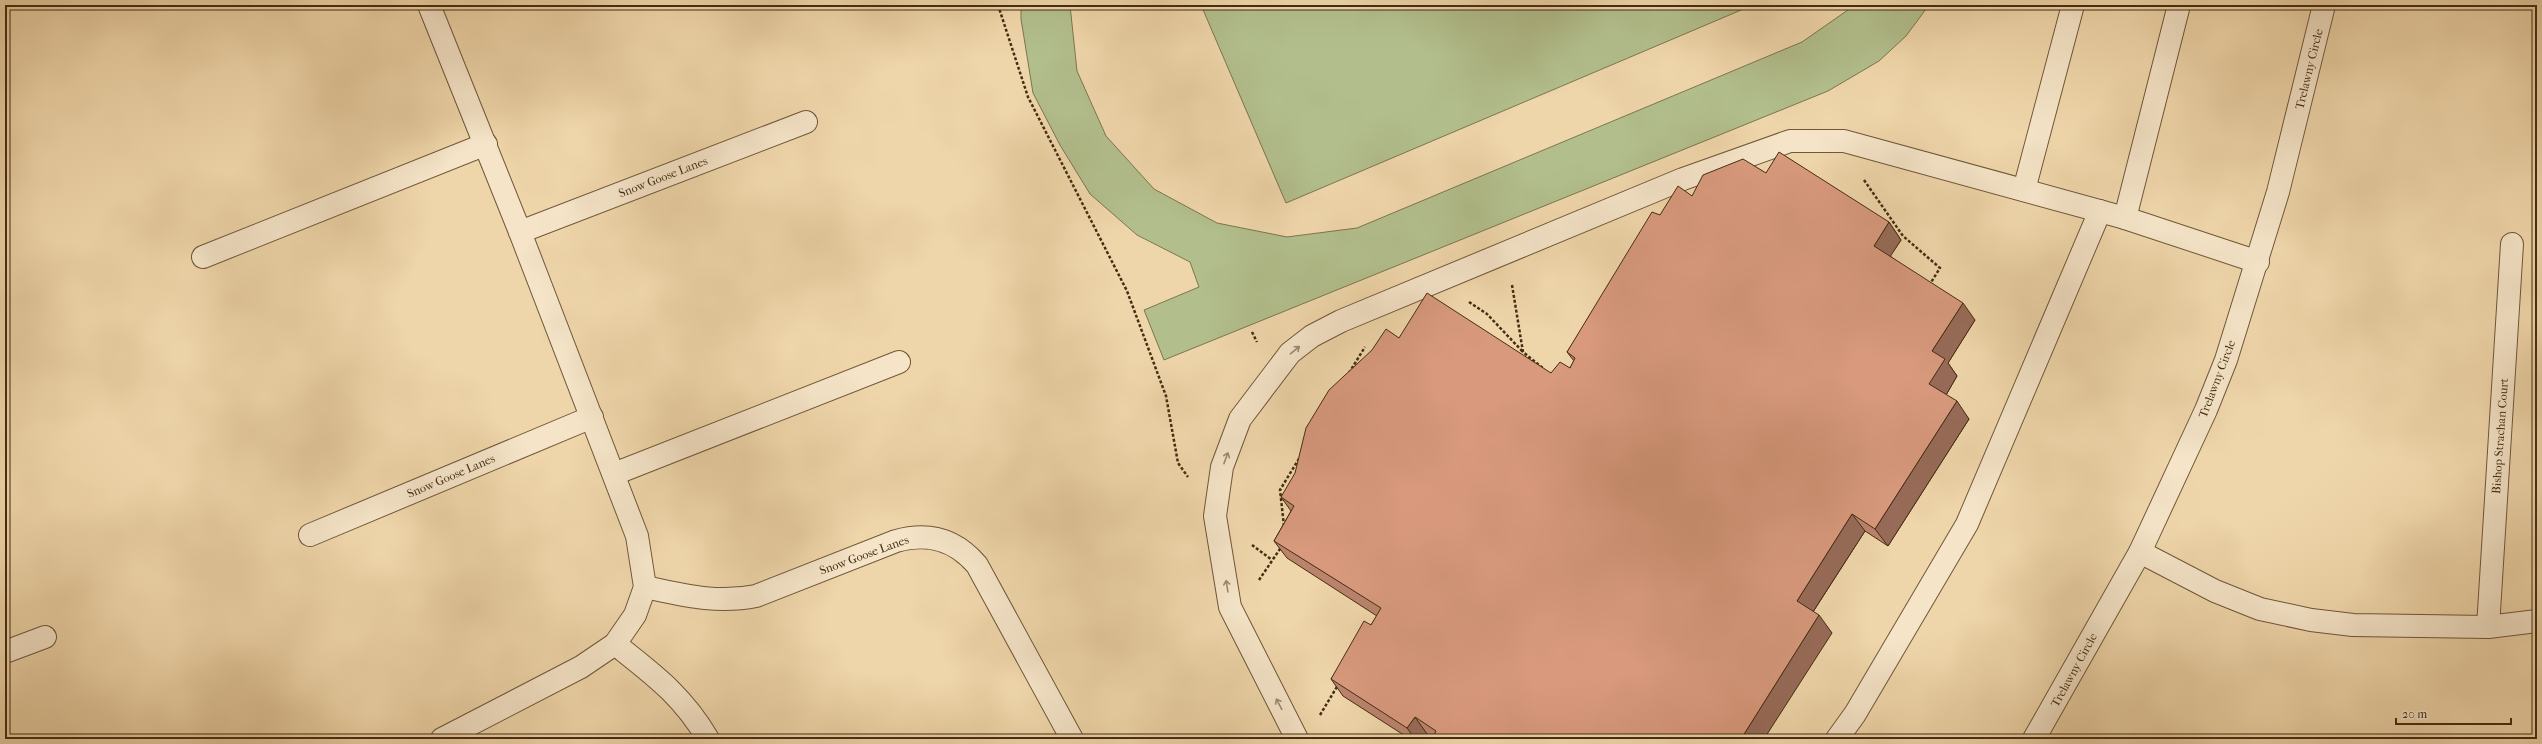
<svg xmlns="http://www.w3.org/2000/svg" width="2542" height="744" font-family="'IM FELL French Canon',serif">
  <style>
    .green { fill: #b2bf8d; stroke: #7b7650 }
    .lines { fill: none; stroke-linecap: round; stroke-linejoin: round }
    .minor-casing { stroke: #6f5738; stroke-width: 24 }
    .path { stroke: #442d12; stroke-width: 2.5; stroke-dasharray: 3 2; stroke-linecap: butt }
    .minor { stroke: #f5e4c8; stroke-width: 22 }
    .wall { fill: #ba846c; stroke: #442d12 }
    .shaded-wall { fill: #976b58; stroke: #442d12 }
    .building { fill: #d8997d; stroke: #442d12 }
    .oneway { stroke: #9c886d }
    .labels { text-anchor: middle; stroke-width: 3.5; stroke-linejoin: round; paint-order: stroke }
    .street-label { font-size: 12px; fill: #442d12; stroke: #f5e4c8 }
  </style>
  <rect width="100%" height="100%" fill="#efd6aa"/>
  <filter id="stains"><feTurbulence type="fractalNoise" baseFrequency=".005" numOctaves="4"/><feColorMatrix values="0 0 0 0 .2 0 0 0 0 .09 0 0 0 0 .02 0 0 0 .5 -.17"/></filter>
  <radialGradient id="worn" r=".72"><stop offset=".6" stop-color="#630" stop-opacity="0"/><stop offset="1" stop-color="#630" stop-opacity=".3"/></radialGradient>
  <g class="green">
    <path d="M1021 5H1070L1077 71 1106 136 1154 189 1217 223 1287 237 1357 228 1802 42 1855 5H1929L1906 36 1879 61 1828 91 1164 360 1144 310 1199 287 1190 262 1137 235 1090 194 1060 145 1033 93 1021 19Z"/>
    <path d="M1201 5H1753L1286 203Z"/>
  </g>
  <g class="lines">
    <defs>
      <g id="minor">
        <path d="M429 5 520 232 637 536 645 587 635 615 615 644 581 667 442 739"/>
        <path d="M2024 190 2073 5"/>
        <path d="M2125 218 2179 5"/>
        <path d="M520 232 806 122"/>
        <path d="M203 257 486 144"/>
        <path d="M614 474 899 362"/>
        <path d="M310 535 592 417"/>
        <path d="M2140 552 2215 591 2260 609 2311 620 2353 625 2488 627 2537 621"/>
        <path d="M645 587C683 595 717 604 756 596L896 541C928 532 955 539 977 565L1072 739"/>
        <path d="M2488 627 2512 244"/>
        <path d="M615 644C654 675 682 695 708 739"/>
        <path d="M5 652 45 637"/>
        <path d="M1297 739 1230 607 1215 516 1222 467 1240 419 1290 353 1312 336 1341 321 1683 179 1790 141H1844L2125 218 2258 262"/>
        <path d="M1837 739 1855 714 1967 524 2100 211"/>
        <path d="M2034 739 2140 552 2206 410 2226 360 2278 192 2324 5"/>
      </g>
    </defs>
    <use href="#minor" class="minor-casing"/>
    <g class="path">
      <path d="M998 5 1028 97 1127 291 1166 396 1178 463 1188 477"/>
      <path d="M1864 180 1903 236 1940 268 1930 284"/>
      <path d="M1512 285 1523 352 1544 369"/>
      <path d="M1469 302 1487 314 1523 352"/>
      <path d="M1252 332 1257 342"/>
      <path d="M1349 373 1365 347"/>
      <path d="M1284 526 1280 490 1300 457"/>
      <path d="M1252 545 1272 560"/>
      <path d="M1259 580 1282 546"/>
      <path d="M1320 715 1338 685"/>
    </g>
    <use href="#minor" class="minor"/>
  </g>
  <path class="wall" d="M1766 173 1889 222 1901 240 1890 256 1975 320 1948 363 1957 376 1946 395 1969 419 1888 546 1865 531 1813 612 1832 633 1432 738 1427 734 1424 739H1410L1343 696 1331 679 1371 625 1377 616 1287 558 1274 541 1291 511 1281 497 1399 338 1551 373 1570 368 1574 361 1567 352 1660 215 1692 196Z"/>
  <g class="shaded-wall">
    <path d="M1889 222 1901 240 1886 263 1874 246Z"/>
    <path d="M1963 303 1975 320 1948 363 1957 376 1942 402 1929 384 1932 351Z"/>
    <path d="M1957 401 1969 419 1888 546 1875 529Z"/>
    <path d="M1852 514 1865 531 1809 618 1797 601Z"/>
    <path d="M1819 615 1832 633 1764 739H1741Z"/>
    <path d="M1415 717 1427 734 1424 739H1415L1407 728Z"/>
  </g>
  <path class="building" d="M1779 152 1889 222 1874 246 1963 303 1932 351 1945 359 1929 384 1957 401 1875 529 1852 514 1797 601 1819 615 1741 739H1432L1436 731 1415 717 1407 728 1331 679 1364 621 1371 625 1381 608 1274 541 1294 506 1281 497 1295 473 1306 428 1329 390 1372 350 1386 329 1399 338 1427 293 1551 373 1560 362 1570 368 1575 358 1567 352 1652 212 1660 215 1678 186 1692 196 1703 175 1743 159 1766 173Z"/>
  <defs><path id="oneway-shaft" d="M-6 0H5M1.5-3L5.5 0L1.5 3" fill="none" stroke-width="1.6" stroke-linecap="round" stroke-linejoin="round"/></defs>
  <g class="oneway">
    <use href="#oneway-shaft" transform="translate(1295 350) rotate(-40)"/>
    <use href="#oneway-shaft" transform="translate(1226 458) rotate(-70)"/>
    <use href="#oneway-shaft" transform="translate(1227 586) rotate(-99)"/>
    <use href="#oneway-shaft" transform="translate(1279 704) rotate(-118)"/>
  </g>
  <g class="labels">
    <g class="street-label">
      <text transform="translate(2309 69) rotate(-76)" y="4">Trelawny Circle</text>
      <text transform="translate(663 177) rotate(-21)" y="4">Snow Goose Lanes</text>
      <text transform="translate(2217 379) rotate(-69)" y="4">Trelawny Circle</text>
      <text transform="translate(2500 436) rotate(-86)" y="4">Bishop Strachan Court</text>
      <text transform="translate(451 476) rotate(-23)" y="4">Snow Goose Lanes</text>
      <text transform="translate(864 555) rotate(-20)" y="4">Snow Goose Lanes</text>
      <text transform="translate(2074 670) rotate(-61)" y="4">Trelawny Circle</text>
    </g>
  </g>
  <rect width="2542" height="744" fill="none" stroke="#efd6aa" stroke-width="20"/>
  <rect x="6" y="6" width="2530" height="732" fill="none" stroke="#442d12" stroke-width="2"/>
  <rect x="10" y="10" width="2522" height="724" fill="none" stroke="#442d12"/>
  <path d="M2396 718v6h115v-6" fill="none" stroke="#442d12" stroke-width="2"/>
  <text x="2402" y="718" font-size="12" fill="#442d12" stroke="#f5e4c8" stroke-width="3" paint-order="stroke">20 m</text>
  <rect width="100%" height="100%" filter="url(#stains)"/>
  <rect width="100%" height="100%" fill="url(#worn)"/>
</svg>
